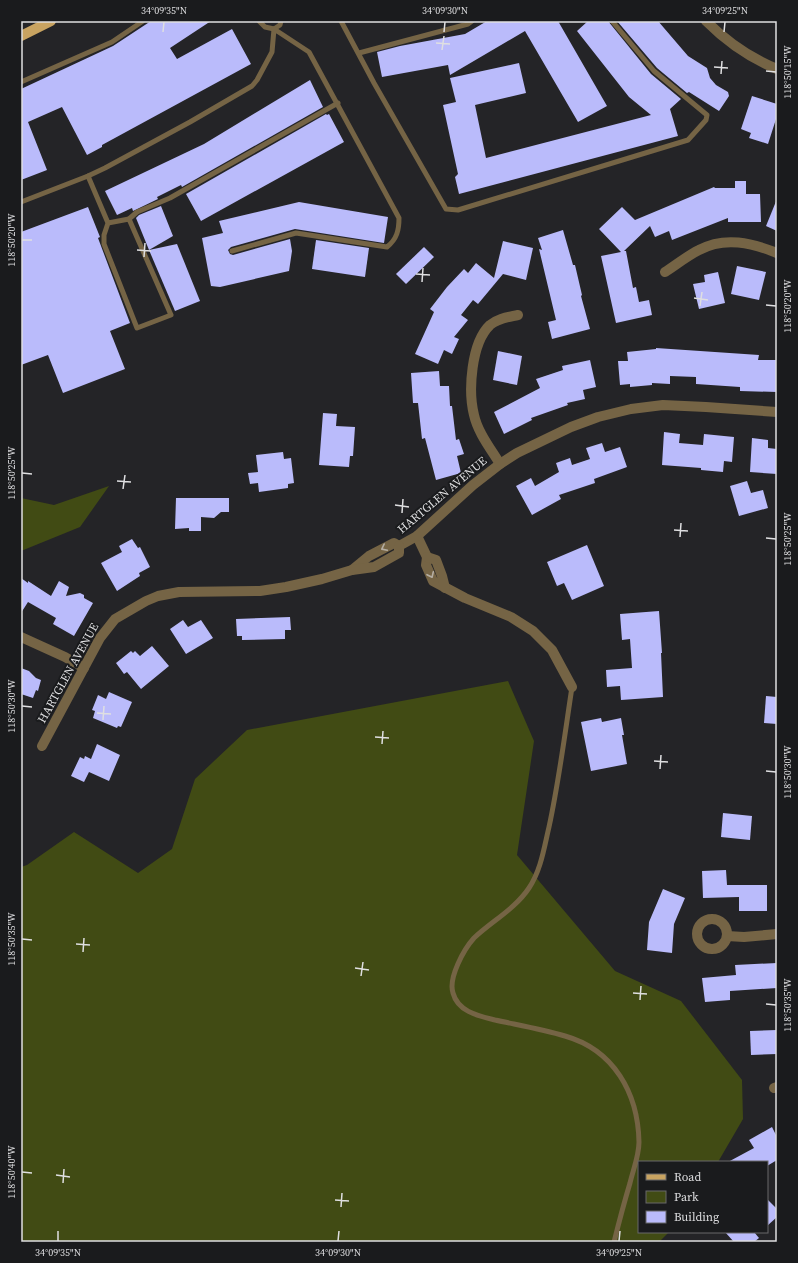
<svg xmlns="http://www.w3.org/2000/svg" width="798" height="1263" font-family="'Source Serif 4',serif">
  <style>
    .green { fill: #414b14 }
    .building { fill: #babbfb }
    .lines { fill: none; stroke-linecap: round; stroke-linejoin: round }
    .lane { stroke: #756445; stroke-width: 5 }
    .street { stroke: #756445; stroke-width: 10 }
    .primary { stroke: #c8a361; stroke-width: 10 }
    .oneway { stroke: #b5aea3 }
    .ticks { fill: none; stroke: #dfdfe1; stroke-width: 1.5 }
    .labels { text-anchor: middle; stroke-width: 4; stroke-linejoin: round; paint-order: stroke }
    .street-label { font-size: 12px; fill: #dfdfe1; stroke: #1a1b1d }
    .neatline { fill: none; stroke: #dfdfe1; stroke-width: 1.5 }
    .ticks-label { font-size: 10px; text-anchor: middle; fill: #dfdfe1 }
  </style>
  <rect width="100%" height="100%" fill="#242427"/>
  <g class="green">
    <path d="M109 486 80 527 21 551V498L54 505Z"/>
    <path d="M508 681 534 741 517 855 615 971 681 1001 742 1080 743 1119 718 1162H639V1232H669L659 1242H21V867L27 865 74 832 138 873 172 849 195 779 247 730Z"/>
  </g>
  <g class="building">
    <path d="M151 21H211L170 48 177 59 232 29 251 64 102 145V147L87 155 62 107 28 122 47 170 21 180V89L113 46Z"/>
    <path d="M487 21H558L607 106 578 122 525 31 450 75 448 65 382 77 377 52 400 46 465 34Z"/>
    <path d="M588 21H608L651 74 681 99 670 109 678 136 459 194 455 177 458 174 443 105 456 102 450 78 519 63 526 93 475 105 486 158 651 115 629 97 577 31Z"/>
    <path d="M617 21H658L688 56 707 68 710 78 716 85 728 92 729 96 719 111 689 92 687 93 657 68Z"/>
    <path d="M310 80 323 107 182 187 181 185 157 197 158 199 133 211 132 208 117 215 105 191 204 144Z"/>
    <path d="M752 96 777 104V116L768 144 749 138 751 133 741 129Z"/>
    <path d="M326 114 327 115 329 114 344 142 201 221 186 194Z"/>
    <path d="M735 181H746V194H760L761 222H728V218L672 240 669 231 655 237 650 226 624 251H626L633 288 636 287 639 302 649 300 652 315 616 323 601 256 621 252 599 229 622 207 635 220 714 187 715 188H735Z"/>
    <path d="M777 199V231L766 226Z"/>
    <path d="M299 202 388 217 384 243 295 229 231 247 228 250 230 254 233 255 290 239 292 251 289 271 220 287 211 286 202 238 223 233 219 221Z"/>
    <path d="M161 206 173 236 149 250 136 218 139 215Z"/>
    <path d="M88 207 100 237 98 238 130 323 110 331 125 369 63 393 48 355 21 365V232Z"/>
    <path d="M563 230 573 265H575L582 295 581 296 590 329 552 339 548 322 556 320 539 249 542 250 538 238Z"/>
    <path d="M316 240 369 248 365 277 312 269Z"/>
    <path d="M503 241 533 248 526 280 503 274 478 304 473 300 461 315 468 320 454 337 459 339 452 354 444 350 438 364 415 354 434 312 430 309 447 287 464 269 468 273 476 263 494 278Z"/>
    <path d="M177 244 200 301 175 311 149 250Z"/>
    <path d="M424 247 434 257 406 284 396 274Z"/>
    <path d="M737 266 766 272 759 300 731 294Z"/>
    <path d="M718 272 725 303 699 309 693 284 705 282 704 275Z"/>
    <path d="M656 348 759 355 758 360H777V392L740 391V387L696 384V377L670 376V384L652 383V385L630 387V384L620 385 618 361H628L627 352 656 349Z"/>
    <path d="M498 351 522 356 517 385 493 380Z"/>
    <path d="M590 360 596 387 583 390 585 399 567 403 568 405 531 418 532 420 504 434 494 412 540 388 536 379 563 370 562 366Z"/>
    <path d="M439 371 440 386H449L450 406H452L456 440 459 439 464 454 457 456 461 473 436 480 425 438 422 439 418 403H413L411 373Z"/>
    <path d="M323 413 337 414 336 426 355 427 353 456H350L349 467 319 465Z"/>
    <path d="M664 432 680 434 679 443 703 445 704 434 734 437 732 462 724 461 723 472 701 470V468L662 465Z"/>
    <path d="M752 438 768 440V448L777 449V474L750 472Z"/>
    <path d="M602 443 605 452 620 447 627 467 594 479 595 483 559 495 561 499 532 515 516 486 531 478 535 486 559 472 556 463 570 458 572 465 590 459 586 448Z"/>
    <path d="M283 452 284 459 291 458 294 483 288 484V488L259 492 258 483 250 484 248 473 258 472 256 455Z"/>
    <path d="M747 481 751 493 763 490 768 508 739 516 730 486Z"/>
    <path d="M176 498H229V512H221L214 518 201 517V531H189V528L175 529Z"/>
    <path d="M132 539 138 548 140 547 150 567 139 573 140 576 117 591 101 563 122 552 119 546Z"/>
    <path d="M587 545 604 586 572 600 564 583 557 586 547 562Z"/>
    <path d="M21 578 28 583V581L51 596 59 581 69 587 66 596 80 593 84 595V598L93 603 74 636 53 624 56 618 28 602 21 613Z"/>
    <path d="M659 611 662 653H661L663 697 621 700 620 686 607 687 606 670 632 668 630 639 622 640 620 614Z"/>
    <path d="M290 617 291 630H285V639L242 640V636H237L236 619Z"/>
    <path d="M183 620 188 627 201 620 213 638 186 654 170 629Z"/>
    <path d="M152 646 169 666 141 689 127 672 124 674 116 663 131 651 133 653 135 651 140 656Z"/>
    <path d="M21 668 29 671 36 678 41 680 38 691 36 690 33 698 21 694Z"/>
    <path d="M109 692 132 702 121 727 118 726 117 728 93 718 95 711 92 710 98 695 106 699Z"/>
    <path d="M766 696 777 697V724L764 723Z"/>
    <path d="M601 718 602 722 621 718 624 735H622L627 764 591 771 581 722Z"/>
    <path d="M97 744 120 755 109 781 89 772 84 782 71 776 80 757 84 759 85 756 91 759Z"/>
    <path d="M723 813 752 816 750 840 721 837Z"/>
    <path d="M726 870 727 885H767V911H739V897L703 898 702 871Z"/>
    <path d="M663 889 685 898 674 924 672 953 647 950 649 922Z"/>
    <path d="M777 963V988L730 991V1000L705 1002 702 978 736 975 735 965Z"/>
    <path d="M777 1030V1054L751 1055 750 1031Z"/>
    <path d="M772 1127 777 1137V1160L767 1166V1162H728L754 1148 749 1140Z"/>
    <path d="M767 1199 777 1209V1217L767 1226Z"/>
    <path d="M725 1232H754L759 1238 754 1242H734Z"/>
  </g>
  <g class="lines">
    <g class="lane">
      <path d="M259 21 265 27 274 29 280 25 281 21"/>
      <path d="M341 21 374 83 446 209 458 210 688 140 706 120 707 115 654 71 612 21"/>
      <path d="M359 53 468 24 472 21"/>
      <path d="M21 82 112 42 143 21"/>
      <path d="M88 176 108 223 104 235V244L137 328 171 315 129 219 108 223"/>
      <path d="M21 202 88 176 105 168 190 122 252 86 257 80 272 52 274 29 309 52 399 218C399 230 397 239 387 247L296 233 232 251"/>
      <path d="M129 219 137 212 170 198 200 181 338 103"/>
      <path d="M572 687C565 733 559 781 549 827 544 848 541 870 529 888 515 909 492 921 474 938 464 949 448 978 453 993 458 1012 479 1016 495 1020 518 1025 542 1029 565 1036 614 1050 638 1093 639 1142 639 1156 633 1170 630 1183 624 1203 619 1222 614 1242"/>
    </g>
    <g class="street">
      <path d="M706 21C726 41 750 58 777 69"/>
      <path d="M665 272C676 265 687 256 699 250 725 236 752 243 777 253"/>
      <path d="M500 464C491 449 478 433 474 415 468 391 471 343 490 325 498 318 509 317 518 315"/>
      <path d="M417 536 427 557 426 565 433 581 465 598 511 617 533 631 552 650 572 687"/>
      <path d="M399 546 417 536 473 485 500 464 517 453 571 427 598 417 631 409 663 405 706 407 777 412"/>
      <path d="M427 557 436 560 442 576 445 588"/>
      <path d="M352 570 369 556 394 543 399 546"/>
      <path d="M21 637 65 657 84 668"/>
      <path d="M42 746 100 638 115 619 146 601 158 596 179 592 260 591 286 587 322 579 352 570 374 567 399 553V546"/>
      <circle cx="712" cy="934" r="15"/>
      <path d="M727 936 744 937 777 934"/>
      <path d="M774 1088 777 1087"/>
    </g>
    <path class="primary" d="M21 36 51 21"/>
  </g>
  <defs><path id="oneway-chevron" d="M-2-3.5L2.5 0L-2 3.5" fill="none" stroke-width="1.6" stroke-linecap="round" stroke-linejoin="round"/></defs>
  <g class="oneway">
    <use href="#oneway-chevron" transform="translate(384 548) rotate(153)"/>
    <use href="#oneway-chevron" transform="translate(431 575) rotate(65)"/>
  </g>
  <path class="ticks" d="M163 32 164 22M444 32 445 22M724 32 725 22M436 43 450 44M442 50 444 36M714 67 728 68M766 71 776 72M721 74 722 61M22 240H32M137 250 151 251M144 257 145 243M416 274 430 275M422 282 423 268M694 298 708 300M766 305 776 306M700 306 702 292M22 473 32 474M117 481 131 482M123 489 125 475M395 505 409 507M402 513 403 499M674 530 688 531M680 537 681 523M766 538 776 539M22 706 32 707M97 713 111 714M103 720 104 706M375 737 389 738M382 744 383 731M654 761 668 762M660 769 661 755M766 771 776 772M22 939 32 940M76 944 90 945M83 952 84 938M355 968 369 970M361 976 363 962M633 993 647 994M640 1000 641 986M766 1004 776 1005M22 1172 32 1173M56 1175 70 1177M63 1183 64 1169M335 1200 349 1201M341 1207 342 1193M58 1241V1231M338 1241 339 1231M619 1241 620 1231"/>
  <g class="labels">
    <g class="street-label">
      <text transform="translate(442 495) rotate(-40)" y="4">HARTGLEN AVENUE</text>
      <text transform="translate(68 673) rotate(-61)" y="4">HARTGLEN AVENUE</text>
    </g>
  </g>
  <rect width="798" height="1263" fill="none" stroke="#1a1b1d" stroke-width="44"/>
  <rect x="638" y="1161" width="130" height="72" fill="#1a1b1d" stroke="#69696b"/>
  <rect x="646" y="1174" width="20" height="6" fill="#c8a361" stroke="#69696b"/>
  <text x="674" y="1181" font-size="12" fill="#dfdfe1">Road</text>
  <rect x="646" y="1191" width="20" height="12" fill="#414b14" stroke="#69696b"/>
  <text x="674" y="1201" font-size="12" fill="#dfdfe1">Park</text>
  <rect x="646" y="1211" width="20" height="12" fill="#babbfb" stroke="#69696b"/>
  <text x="674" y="1221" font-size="12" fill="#dfdfe1">Building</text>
  <rect x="22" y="22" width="754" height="1219" class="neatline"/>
  <g class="ticks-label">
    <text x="164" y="14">34°09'35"N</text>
    <text x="445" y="14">34°09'30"N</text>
    <text x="725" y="14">34°09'25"N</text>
    <text transform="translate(787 72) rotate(-90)" y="4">118°50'15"W</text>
    <text transform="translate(11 240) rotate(-90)" y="4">118°50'20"W</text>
    <text transform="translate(787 306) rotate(-90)" y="4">118°50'20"W</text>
    <text transform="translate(11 473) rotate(-90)" y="4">118°50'25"W</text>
    <text transform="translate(787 539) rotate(-90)" y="4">118°50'25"W</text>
    <text transform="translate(11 706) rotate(-90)" y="4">118°50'30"W</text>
    <text transform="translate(787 772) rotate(-90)" y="4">118°50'30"W</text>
    <text transform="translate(11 939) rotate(-90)" y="4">118°50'35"W</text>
    <text transform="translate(787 1005) rotate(-90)" y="4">118°50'35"W</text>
    <text transform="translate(11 1172) rotate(-90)" y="4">118°50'40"W</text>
    <text x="58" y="1256">34°09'35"N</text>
    <text x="338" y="1256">34°09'30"N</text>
    <text x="619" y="1256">34°09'25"N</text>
  </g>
</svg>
